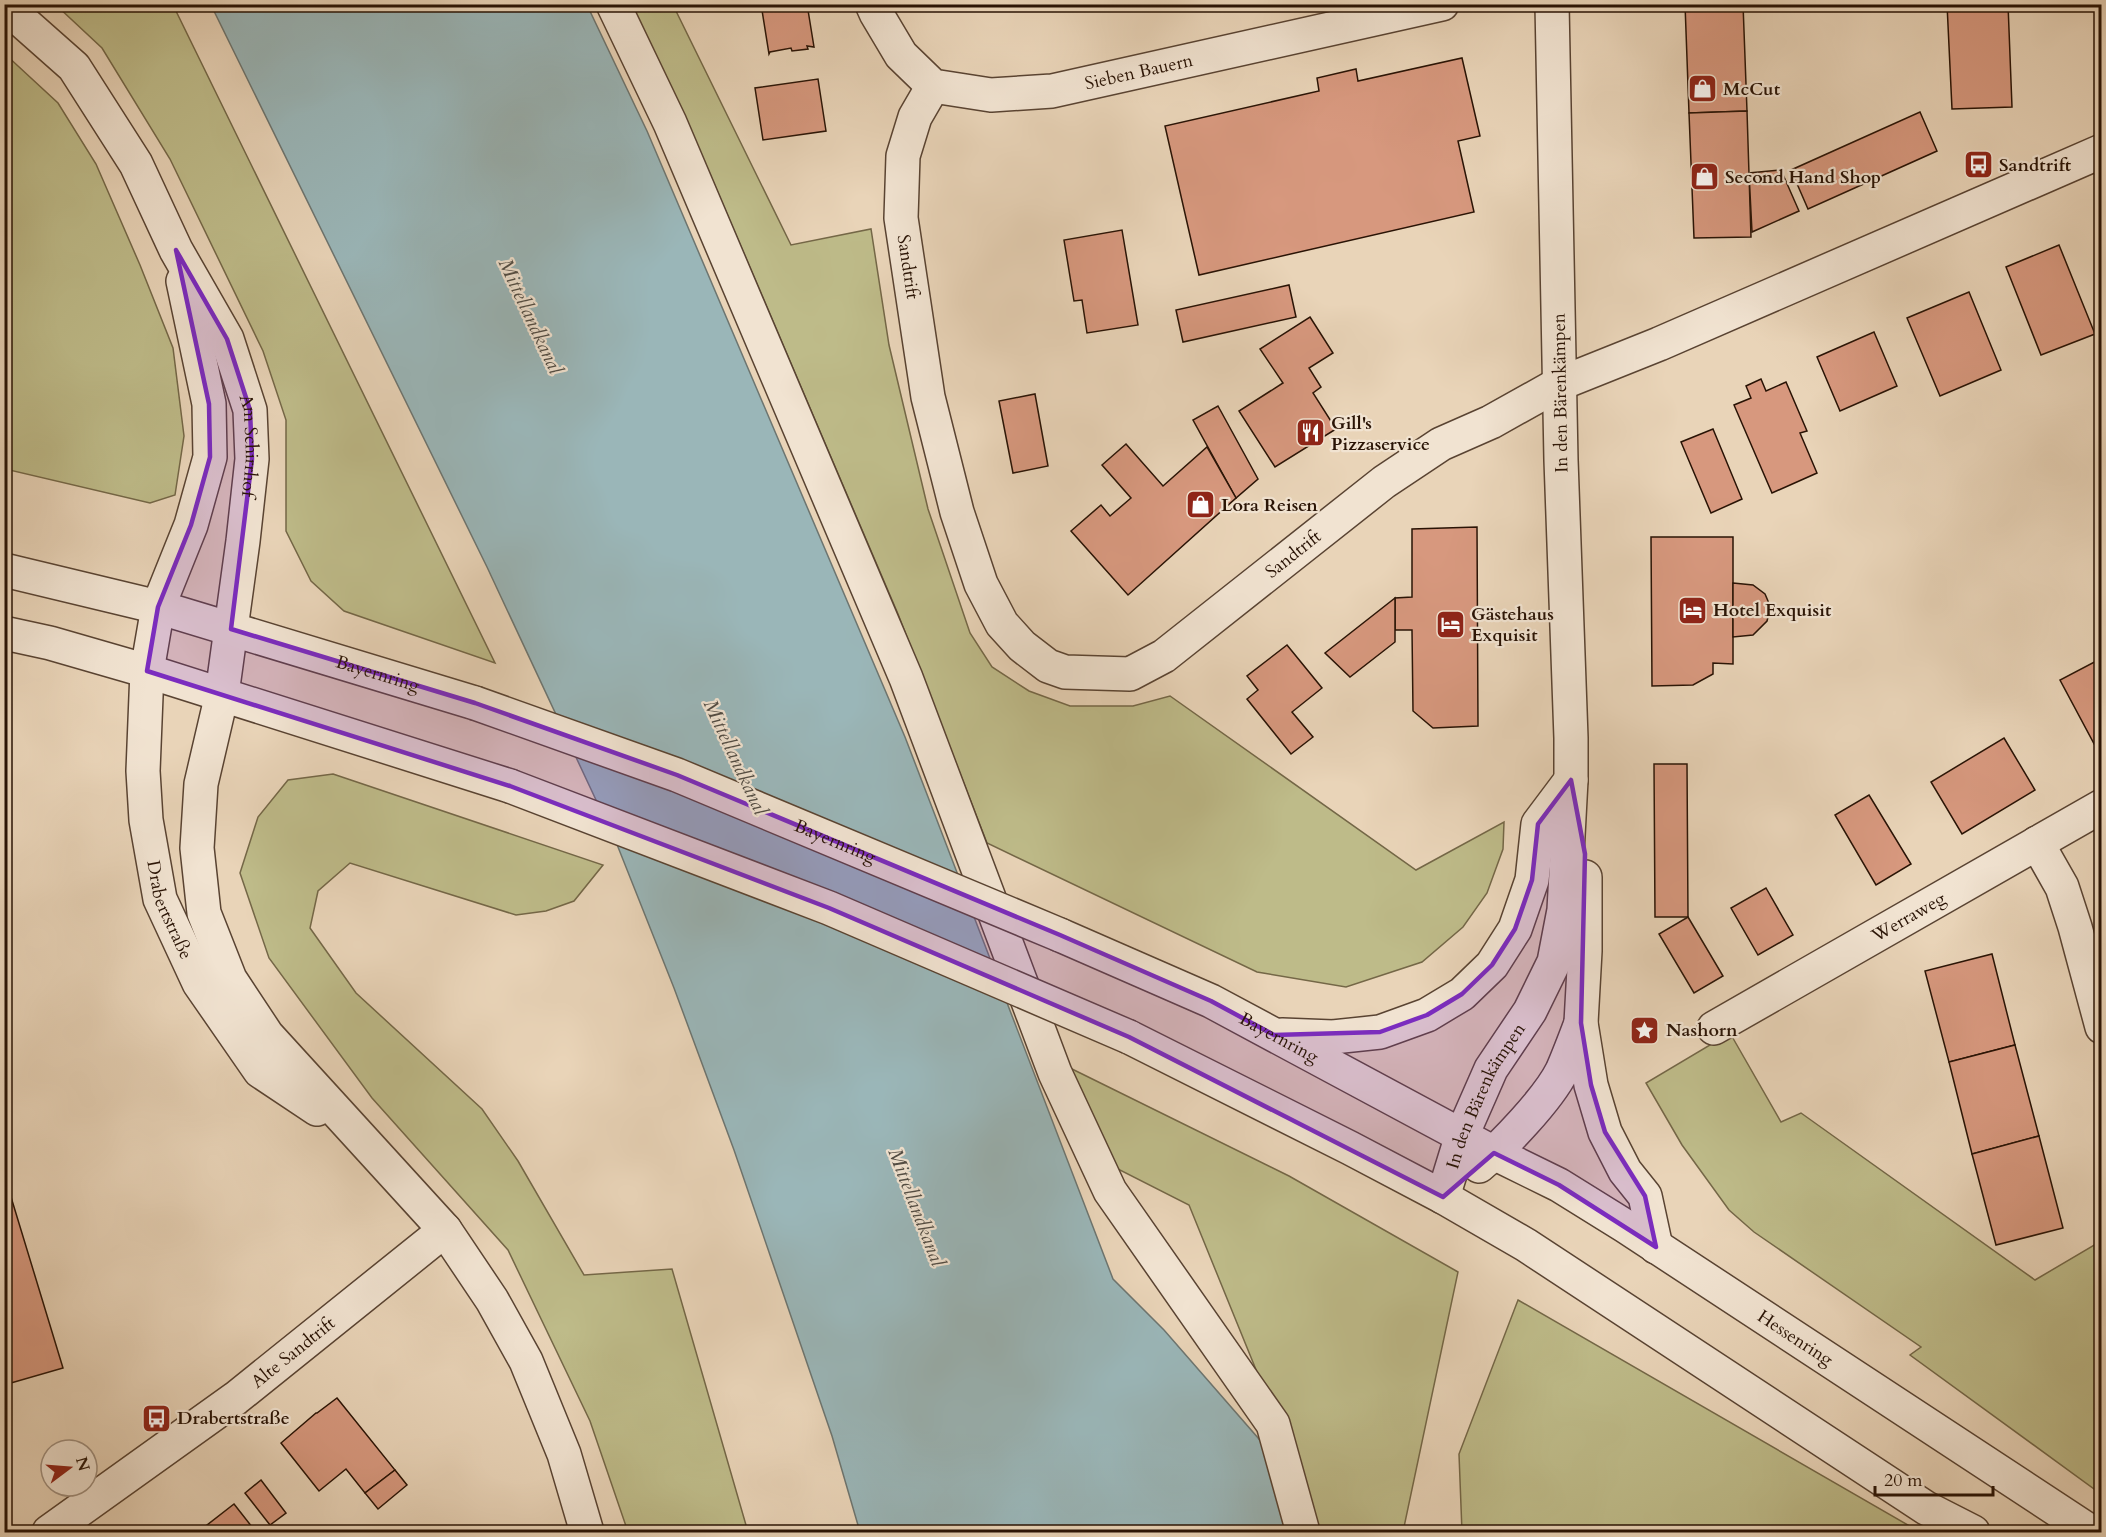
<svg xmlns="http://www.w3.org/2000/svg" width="2106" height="1537" font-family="Cardo,serif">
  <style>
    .green { fill: #bebb89; stroke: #746747; stroke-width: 1.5 }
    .water { fill: #9ab6b8; stroke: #6d7570; stroke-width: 1.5 }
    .building { fill: #d7987e; stroke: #291305; stroke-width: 1.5 }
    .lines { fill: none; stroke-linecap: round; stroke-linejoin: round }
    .minor-casing { stroke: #594332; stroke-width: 36 }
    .minor { stroke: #f1e3d1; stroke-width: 33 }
    .minor-bridge-casing { stroke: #594332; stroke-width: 36; stroke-linecap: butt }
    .minor-bridge { stroke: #f1e3d1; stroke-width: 33 }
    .marked { fill: #7b2cbf; fill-opacity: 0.2; stroke: #7b2cbf; stroke-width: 4.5; stroke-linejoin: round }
    .labels { text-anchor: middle; stroke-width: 4.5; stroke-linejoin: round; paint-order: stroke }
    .street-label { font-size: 18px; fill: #291305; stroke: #f1e3d1 }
    .poi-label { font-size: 18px; font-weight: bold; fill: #291305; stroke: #f1e3d1; text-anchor: start }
    .water-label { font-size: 20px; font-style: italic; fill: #514c44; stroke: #f1e3d1 }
  </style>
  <rect width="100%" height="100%" fill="#e9d4b8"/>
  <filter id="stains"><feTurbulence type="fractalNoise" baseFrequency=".00333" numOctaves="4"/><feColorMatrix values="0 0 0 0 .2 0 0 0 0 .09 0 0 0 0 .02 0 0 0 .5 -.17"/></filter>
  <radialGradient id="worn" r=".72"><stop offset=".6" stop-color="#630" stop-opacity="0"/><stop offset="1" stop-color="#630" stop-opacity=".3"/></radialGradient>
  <g class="green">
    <path d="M56 5H173L495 663 344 611 311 581 286 531V420L263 351 170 159 102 48Z"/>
    <path d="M631 5H673L791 245 871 229 889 345 928 509 970 633 992 667 1029 691 1070 706H1133L1170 696 1416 870 1504 822 1503 849 1487 893 1463 927 1422 962 1346 987 1257 972 987 843 898 614 709 172Z"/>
    <path d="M5 54 58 103 96 164 140 265 173 348 184 436 175 495 150 503 5 469Z"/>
    <path d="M333 774 603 865 574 901 546 911 516 915 350 863 318 891 310 928 356 993 482 1109 518 1161 584 1275 672 1269 748 1532H628L590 1421 508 1250 372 1098 269 958 240 873 258 817 288 780Z"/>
    <path d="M1730 1033 1781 1122 1801 1113 2035 1280 2101 1241V1494L1910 1355 1921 1347 1754 1232 1729 1210 1682 1145 1646 1083Z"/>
    <path d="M1070 1068 1289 1176 1458 1272 1404 1527 1405 1532H1308L1274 1414 1189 1205 1108 1164Z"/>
    <path d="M1518 1300 1920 1532H1462L1459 1454Z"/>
  </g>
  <path class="water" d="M211 5H587L647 131 905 737 1113 1279 1164 1330 1272 1454 1294 1532H860L832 1436 734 1150 674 988 618 847 487 567Z"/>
  <g class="building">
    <path d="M761 4H807L814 47 807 46 808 49 792 51 791 48 770 52 769 54Z"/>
    <path d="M1685 4H1743L1747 111 1689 113Z"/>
    <path d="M1947 4H2008L2012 107 1952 109Z"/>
    <path d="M1462 58 1480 136 1458 141 1474 212 1199 275 1165 126 1319 91 1317 78 1356 69 1358 81Z"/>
    <path d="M818 79 826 131 763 140 755 88Z"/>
    <path d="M1747 111 1751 237 1694 238 1689 113Z"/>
    <path d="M1920 112 1937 151 1808 209 1791 170Z"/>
    <path d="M1781 170 1799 211 1752 232 1749 173Z"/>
    <path d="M1122 230 1138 325 1087 333 1082 300 1074 301 1064 240Z"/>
    <path d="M2059 245 2095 334 2041 355 2006 267Z"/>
    <path d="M1289 285 1296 317 1183 342 1176 310Z"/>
    <path d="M1969 292 2001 370 1940 396 1907 318Z"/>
    <path d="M1310 317 1333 353 1309 368 1321 387 1313 393 1336 429 1275 467 1239 411 1283 383 1260 349Z"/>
    <path d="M1874 332 1897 386 1840 411 1817 357Z"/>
    <path d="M1761 379 1766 391 1786 382 1807 431 1800 433 1817 473 1772 493 1734 405 1751 398 1746 386Z"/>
    <path d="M1035 394 1048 466 1013 473 999 401Z"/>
    <path d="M1218 406 1258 479 1236 498 1193 420Z"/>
    <path d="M1713 429 1742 499 1711 513 1681 442Z"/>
    <path d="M1126 444 1163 486 1207 447 1236 498 1128 595 1071 531 1101 505 1110 516 1131 498 1102 465Z"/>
    <path d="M1477 527 1478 726 1433 728 1413 711 1412 630H1395V598L1412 597V529Z"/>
    <path d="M1651 537H1733V664L1713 663V674L1693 685 1652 686Z"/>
    <path d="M1733 583 1753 585 1765 594 1768 601 1770 609 1767 621 1753 635 1733 637Z"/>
    <path d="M1395 598V642L1350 677 1325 653Z"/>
    <path d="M1287 645 1322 688 1292 712 1313 737 1291 754 1247 699 1258 690 1247 676Z"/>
    <path d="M2102 658V752L2099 753 2060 680Z"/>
    <path d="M2004 738 2035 790 1962 834 1931 782Z"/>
    <path d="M1654 764H1687L1688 917H1655Z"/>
    <path d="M1869 795 1911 864 1876 885 1835 815Z"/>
    <path d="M1766 888 1793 935 1758 955 1731 908Z"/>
    <path d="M1688 917 1723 976 1694 993 1659 934Z"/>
    <path d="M1992 954 2015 1045 1949 1062 1925 971Z"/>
    <path d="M2015 1045 2039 1136 1972 1154 1949 1062Z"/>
    <path d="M2039 1136 2063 1228 1996 1245 1972 1154Z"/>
    <path d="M4 1174 63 1368 4 1385Z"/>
    <path d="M337 1398 395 1470 365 1493 346 1469 319 1491 281 1443 316 1413H317Z"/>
    <path d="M395 1470 407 1485 378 1509 365 1493Z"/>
    <path d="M261 1480 286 1513 270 1525 245 1493Z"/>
    <path d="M234 1504 256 1532H198Z"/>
  </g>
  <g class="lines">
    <defs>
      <g id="minor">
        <path d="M613 4 670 123 906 678 1055 1073 1110 1191 1273 1424 1303 1532"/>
        <path id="s1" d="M872 4 876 13 901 55 933 86 991 95 1052 91 1442 4"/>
        <path id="s2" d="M4 9 13 13 74 67 136 164 176 250 227 339 250 410 252 459 243 541 222 694 201 784 197 848 204 913 230 979 267 1035 445 1230 492 1300 526 1361 564 1454 587 1532"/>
        <path id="s3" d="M933 86 915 117 903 156 901 218 928 397 957 512 981 584 1002 624 1022 646 1048 666 1065 672 1130 674 1164 656 1384 482 1441 444 1491 422 1559 384 1659 344 2102 151"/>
        <path id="s4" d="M183 281 209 404 210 457 191 525 158 607 147 671 143 771 146 820 160 899 199 983 260 1071 317 1109"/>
        <path id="s5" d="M4 570 158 607 475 703"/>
        <path d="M4 633 50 643 147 671 510 786"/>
        <path d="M2037 843 2062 887 2075 927 2102 1027"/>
        <path d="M1585 877V951L1581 1023 1591 1085 1605 1132 1625 1171 1645 1196 1656 1247"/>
        <path id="s6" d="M1060 935 1211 1001 1494 1153 1559 1185 1625 1226 2091 1532"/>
        <path id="s7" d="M1714 1028 2102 806"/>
        <path d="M1282 1035 1333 1037 1380 1032 1427 1015 1462 994 1492 965 1515 929 1532 880 1538 824 1571 780"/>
        <path d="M1129 1037 1350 1148 1443 1197 1526 1245 1926 1508 1973 1532"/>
        <path d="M1479 1166C1503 1146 1548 1099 1562 1071 1569 1055 1575 1039 1581 1023"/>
        <path id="s8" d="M1443 1197 1462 1135 1491 1069 1530 1011 1554 962 1564 910 1571 780V738L1561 460 1552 4"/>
        <path id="s9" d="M49 1532 236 1398 445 1230"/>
      </g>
    </defs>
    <use href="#minor" class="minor-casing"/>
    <use href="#minor" class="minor"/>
    <defs>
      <g id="minor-bridge">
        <path id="s10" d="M475 703 677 775 1060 935"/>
        <path d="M510 786 829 908 1129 1037"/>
      </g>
    </defs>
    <use href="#minor-bridge" class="minor-bridge-casing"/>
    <use href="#minor-bridge" class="minor-bridge"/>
  </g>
  <path class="marked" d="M176 250 227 339 250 410 252 459 231 629 475 703 677 775 1060 935 1211 1001 1274 1035 1380 1032 1427 1015 1462 994 1492 965 1515 929 1532 880 1538 824 1571 780 1585 854 1581 1023 1591 1085 1605 1132 1645 1196 1656 1247 1559 1185 1494 1153 1443 1197 1129 1037 829 908 510 786 147 671 158 607 191 525 210 457 209 404Z"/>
  <defs>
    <symbol id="shop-square" viewBox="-11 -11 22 22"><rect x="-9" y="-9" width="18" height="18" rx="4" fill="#8f2418" stroke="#f1e3d1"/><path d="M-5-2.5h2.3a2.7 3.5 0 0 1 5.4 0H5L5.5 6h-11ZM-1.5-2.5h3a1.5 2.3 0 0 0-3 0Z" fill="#fff"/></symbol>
    <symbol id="bus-square" viewBox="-11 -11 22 22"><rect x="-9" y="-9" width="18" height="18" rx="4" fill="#8f2418" stroke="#f1e3d1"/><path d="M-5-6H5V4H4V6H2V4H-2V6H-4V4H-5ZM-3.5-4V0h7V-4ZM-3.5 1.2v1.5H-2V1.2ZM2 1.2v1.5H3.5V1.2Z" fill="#fff"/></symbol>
    <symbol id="restaurant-square" viewBox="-11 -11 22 22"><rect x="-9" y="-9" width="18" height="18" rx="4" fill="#8f2418" stroke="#f1e3d1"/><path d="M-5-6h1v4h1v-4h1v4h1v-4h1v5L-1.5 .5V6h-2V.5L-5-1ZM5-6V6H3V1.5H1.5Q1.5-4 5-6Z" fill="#fff"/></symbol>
    <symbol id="hotel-square" viewBox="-11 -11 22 22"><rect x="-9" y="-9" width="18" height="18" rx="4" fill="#8f2418" stroke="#f1e3d1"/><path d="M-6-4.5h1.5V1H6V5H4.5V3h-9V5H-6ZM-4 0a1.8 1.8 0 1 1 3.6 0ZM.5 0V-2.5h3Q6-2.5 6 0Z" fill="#fff"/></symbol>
    <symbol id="sight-square" viewBox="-11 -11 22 22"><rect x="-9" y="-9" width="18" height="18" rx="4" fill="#8f2418" stroke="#f1e3d1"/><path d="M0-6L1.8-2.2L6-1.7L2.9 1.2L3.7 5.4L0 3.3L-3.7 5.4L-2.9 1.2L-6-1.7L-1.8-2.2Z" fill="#fff"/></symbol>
  </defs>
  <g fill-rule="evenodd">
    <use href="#shop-square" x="1686" y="72" width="33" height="33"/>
    <use href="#bus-square" x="1962" y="148" width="33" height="33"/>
    <use href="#shop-square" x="1688" y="160" width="33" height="33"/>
    <use href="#restaurant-square" x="1294" y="416" width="33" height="33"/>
    <use href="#shop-square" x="1184" y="488" width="33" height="33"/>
    <use href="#hotel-square" x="1676" y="594" width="33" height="33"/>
    <use href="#hotel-square" x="1434" y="608" width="33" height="33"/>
    <use href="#sight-square" x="1628" y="1014" width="33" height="33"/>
    <use href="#bus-square" x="140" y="1402" width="33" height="33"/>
  </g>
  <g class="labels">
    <g class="street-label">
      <text dy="6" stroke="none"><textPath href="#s1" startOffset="312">Sieben Bauern</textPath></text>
      <text dy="6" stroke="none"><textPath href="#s3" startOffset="188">Sandtrift</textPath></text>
      <text transform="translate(1560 393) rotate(-91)" y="6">In den Bärenkämpen</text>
      <text dy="6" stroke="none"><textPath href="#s2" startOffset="514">Am Schirrhof</textPath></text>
      <text dy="6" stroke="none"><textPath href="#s3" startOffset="908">Sandtrift</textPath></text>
      <text dy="6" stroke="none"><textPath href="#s5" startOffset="388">Bayernring</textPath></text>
      <text dy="6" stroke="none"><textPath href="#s10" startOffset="386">Bayernring</textPath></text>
      <text dy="6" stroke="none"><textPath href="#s4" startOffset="645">Drabertstraße</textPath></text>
      <text dy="6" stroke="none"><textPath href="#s7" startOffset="224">Werraweg</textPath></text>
      <text dy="6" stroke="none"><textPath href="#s6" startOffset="242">Bayernring</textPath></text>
      <text dy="6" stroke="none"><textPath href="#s8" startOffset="110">In den Bärenkämpen</textPath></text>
      <text dy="6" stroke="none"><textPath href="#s6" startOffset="840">Hessenring</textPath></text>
      <text dy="6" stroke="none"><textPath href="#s9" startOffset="303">Alte Sandtrift</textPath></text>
    </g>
    <g class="poi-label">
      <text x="1723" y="95">McCut</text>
      <text x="1999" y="171">Sandtrift</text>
      <text x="1725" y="183">Second Hand Shop</text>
      <text x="1331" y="429">Gill's<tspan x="1331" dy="21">Pizzaservice</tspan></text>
      <text x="1221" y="511">Lora Reisen</text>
      <text x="1713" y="616">Hotel Exquisit</text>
      <text x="1471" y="620">Gästehaus<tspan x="1471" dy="21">Exquisit</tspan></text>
      <text x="1666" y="1036">Nashorn</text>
      <text x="177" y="1424">Drabertstraße</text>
    </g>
    <g class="water-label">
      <text transform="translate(531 316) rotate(65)" y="7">Mittellandkanal</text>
      <text transform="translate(736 757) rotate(65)" y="7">Mittellandkanal</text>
      <text transform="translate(917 1207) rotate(69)" y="7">Mittellandkanal</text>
    </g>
  </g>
  <rect width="2106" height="1537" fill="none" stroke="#e9d4b8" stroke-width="24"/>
  <rect x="6" y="6" width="2094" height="1525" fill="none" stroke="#291305" stroke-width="3"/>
  <rect x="12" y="12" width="2082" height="1513" fill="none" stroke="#291305" stroke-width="1.5"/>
  <g transform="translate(69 1468) rotate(74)"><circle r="28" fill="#f1e3d1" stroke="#a1907f" stroke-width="1.5"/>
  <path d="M0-4.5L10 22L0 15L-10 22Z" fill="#8f2418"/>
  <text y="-9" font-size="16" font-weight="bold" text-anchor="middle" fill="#291305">N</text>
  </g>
  <path d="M1875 1486v9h118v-9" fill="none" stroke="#291305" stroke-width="3"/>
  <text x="1884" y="1486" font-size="18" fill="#291305" stroke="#f1e3d1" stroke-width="4.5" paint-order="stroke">20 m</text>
  <rect width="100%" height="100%" filter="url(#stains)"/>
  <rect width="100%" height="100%" fill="url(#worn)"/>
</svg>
